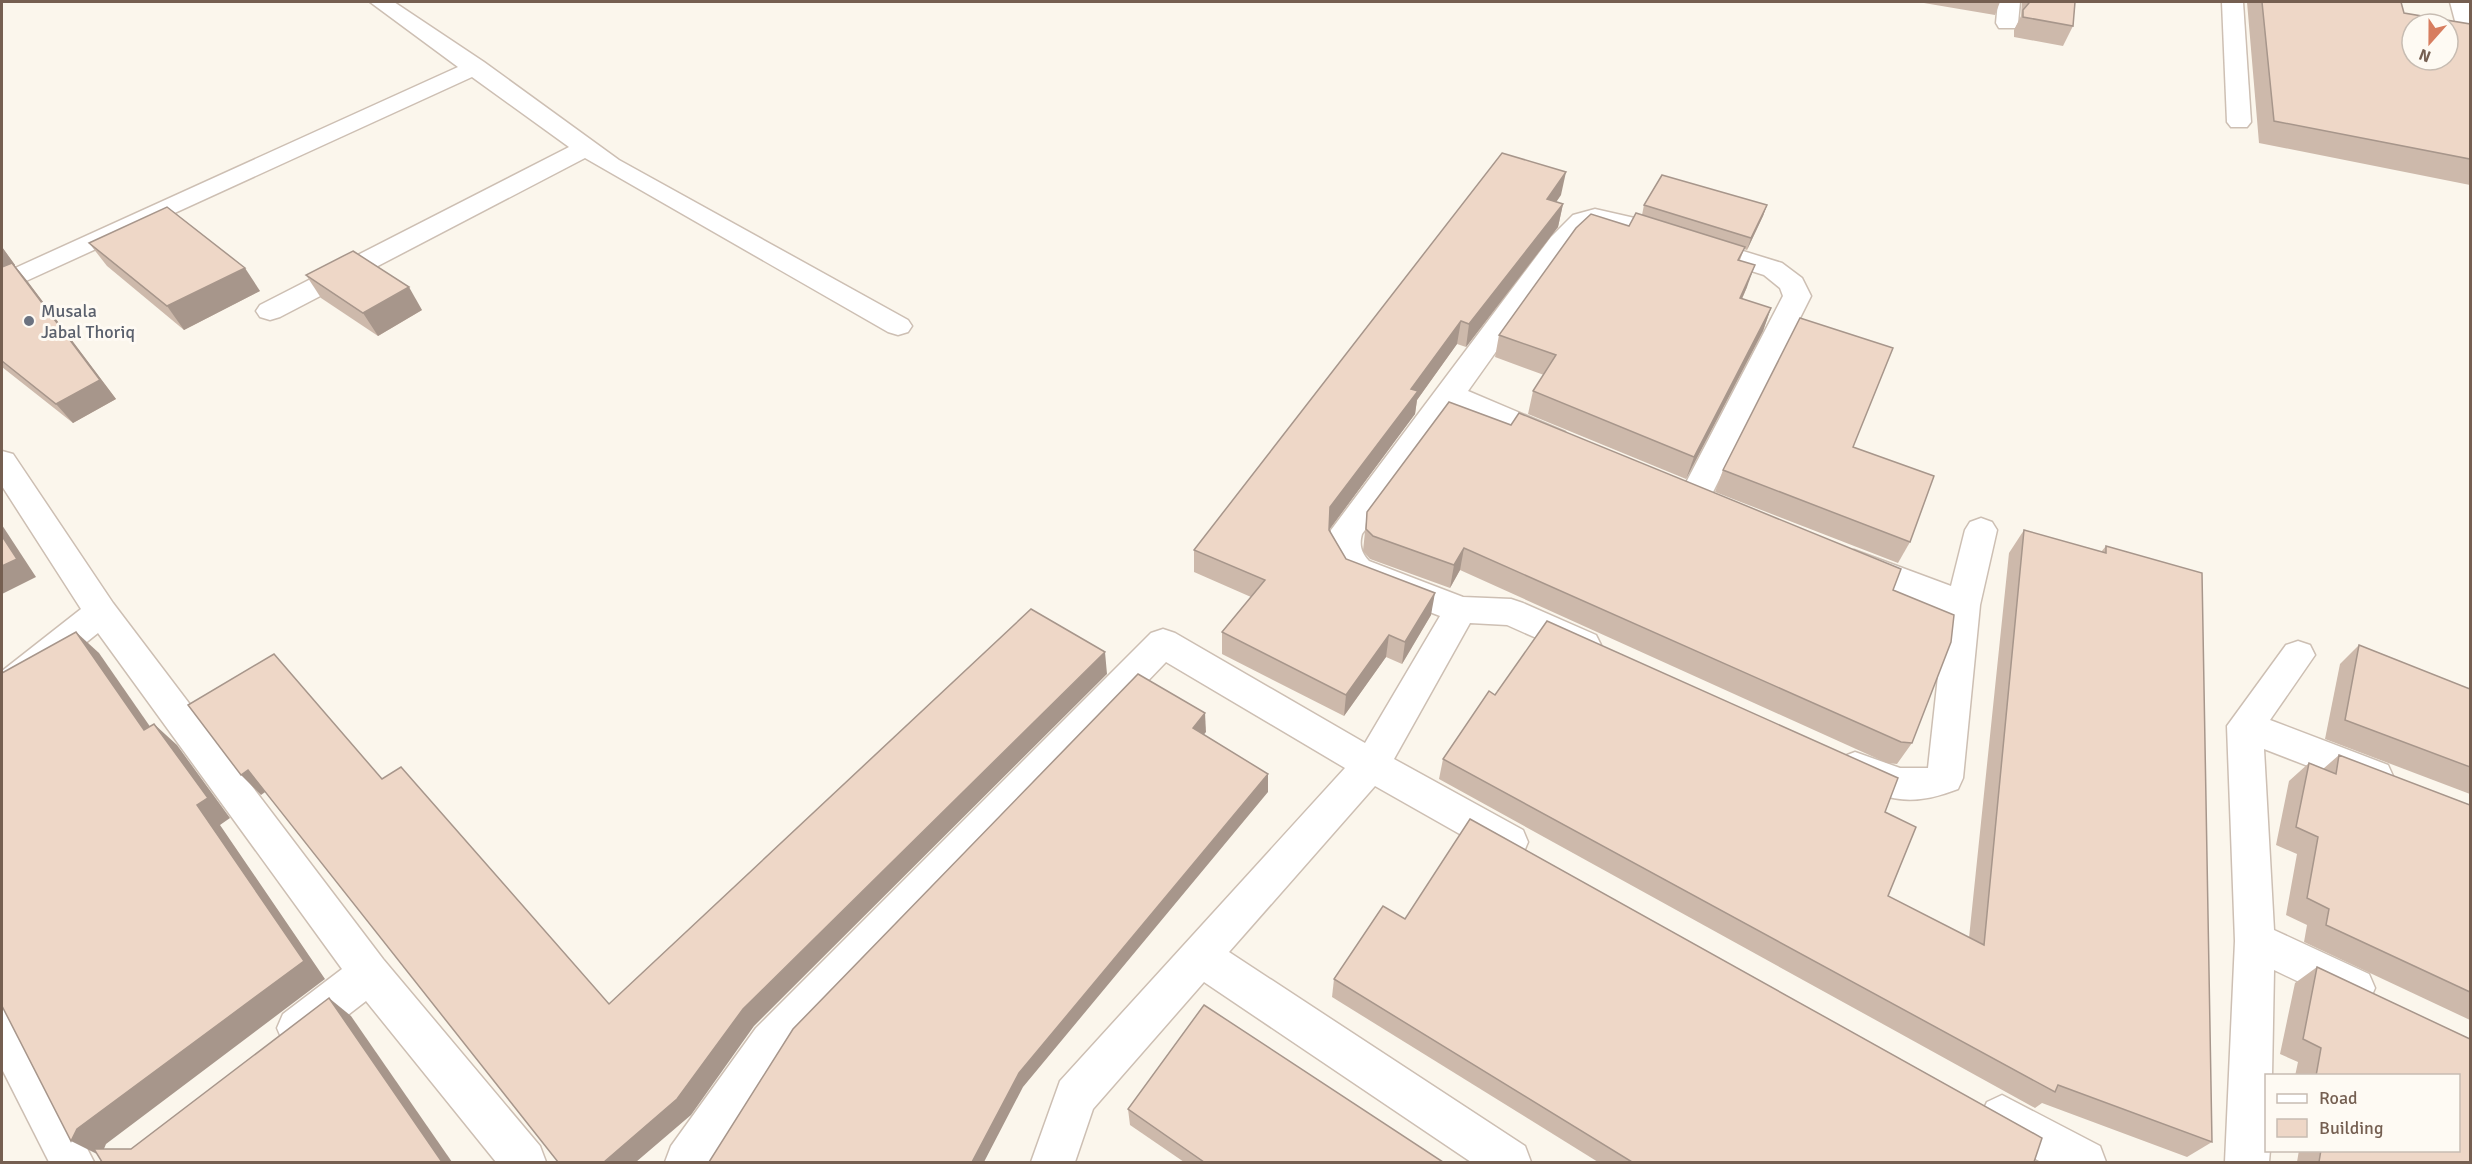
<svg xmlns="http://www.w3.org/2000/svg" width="2472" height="1164" font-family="Signika,sans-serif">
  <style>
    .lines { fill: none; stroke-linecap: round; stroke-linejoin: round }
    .minor-casing { stroke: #cdbfb3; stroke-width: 3 }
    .minor { fill: #fff; fill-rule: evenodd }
    .wall { fill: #cdb9ab }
    .shaded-wall { fill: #a7968b }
    .building { fill: #eed7c7; stroke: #a7968b; stroke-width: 1.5; fill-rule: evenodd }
    .worship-dot { fill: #6b7280; stroke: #fefaf3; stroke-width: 2 }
    .labels { text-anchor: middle; stroke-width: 6; stroke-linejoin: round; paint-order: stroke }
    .worship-label { font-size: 18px; fill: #5b616d; stroke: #fefaf3; text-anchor: start }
  </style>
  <rect width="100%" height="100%" fill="#fbf6ec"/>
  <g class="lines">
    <defs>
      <g id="minor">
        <path d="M370 2H394L484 62 619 160 908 320 912 326 908 332 898 335 888 332 585 158 280 317 270 320 260 317 256 311 260 305 569 147 472 77 2 292V274L458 67Z"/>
        <path d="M1998 2H2020L2018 23 2015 28H1999L1996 23Z"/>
        <path d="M2222 2H2243L2251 122 2247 127H2231L2227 122Z"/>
        <path d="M2450 2H2470V42L2462 41 2459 36Z"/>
        <path d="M1595 209 1639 219 1782 263 1802 278 1811 296 1710 498 1705 506 1694 509 1683 506 1678 498 1783 296 1780 288 1764 275 1625 231 1595 225 1569 249 1468 391 1565 432 1569 439 1565 446 1554 450 1543 446 1455 409 1362 534C1359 545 1361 552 1369 561L1463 597 1511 599 1523 603 1596 635 1601 645 1596 655 1584 659 1507 625 1470 623 1394 759 1523 830 1528 842 1523 854 1509 859 1495 854 1375 786 1229 952 1525 1146 1531 1162H1471L1204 982 1093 1109 1075 1162H1031L1060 1081 1345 768 1166 662 786 1058 713 1162H665L671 1146 756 1028 1151 633 1163 629 1175 633 1365 743 1440 616 1345 579 1329 552 1331 530 1551 237 1573 215Z"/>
        <path d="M2 451 13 454 113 603 383 959 540 1146 546 1162H496L366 1001 313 1042 298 1048 283 1042 277 1028 283 1014 342 969 98 633 14 700 2 704V671L81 609 2 486Z"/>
        <path d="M1981 518 1992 522 1997 530 1980 605 1963 778 1958 789C1909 808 1888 800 1842 779L1837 768 1842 757 1855 752 1900 768H1928L1945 612 1842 571 1838 562 1842 553 1854 550 1951 586 1965 530 1970 522Z"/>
        <path d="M2298 641 2310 645 2315 655 2270 720 2388 765 2393 776 2388 787 2375 792 2264 749 2274 930 2369 974 2375 988 2369 1002 2354 1008 2274 970 2272 1076H2266V1150H2270L2269 1162H2225L2235 941 2227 726 2286 645Z"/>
        <path d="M2 1006 17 1012 94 1162H49L2 1069Z"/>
        <path d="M2002 1095 2100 1146 2106 1162H2041L1987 1132 1980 1117 1987 1102Z"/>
      </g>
    </defs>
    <use href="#minor" class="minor-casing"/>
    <use href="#minor" class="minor"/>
  </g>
  <g class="wall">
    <path d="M1918 2H2000L1995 15Z"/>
    <path d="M2022 2H2075L2073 26 2063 46 2014 37V30L2021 16Z"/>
    <path d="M2247 2H2401L2404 13 2470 24V185L2259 143Z"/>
    <path d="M1561 195 1556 202 1563 204 1558 227 1466 347 1457 344 1417 400 1415 414 1329 530 1346 559 1431 615 1402 664 1386 657 1344 716 1222 654V632L1251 597 1194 572V550Z"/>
    <path d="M1644 205H1767L1763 216 1747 250 1744 249 1740 260 1747 287 1742 299 1771 308 1763 331 1686 479 1528 414 1533 391 1544 375 1495 357 1499 335 1642 215Z"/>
    <path d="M89 243 260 291 184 330 107 266Z"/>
    <path d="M2 247 15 265V266L28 282 116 399 73 423 2 367Z"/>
    <path d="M306 275 422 310 378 336 321 298Z"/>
    <path d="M1853 447 1910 542 1898 563 1715 492 1723 470Z"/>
    <path d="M1367 512 1893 590 1912 743 1897 764 1887 763 1460 570 1450 588 1370 559 1363 551Z"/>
    <path d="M2024 530 2101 552 2106 546 2212 1142 2187 1157 2042 1103 2035 1108 1439 779 1443 759 1495 695 1885 812 1888 896 1969 938 2009 553Z"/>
    <path d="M2359 645 2470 689V794L2325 739 2340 664Z"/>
    <path d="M2339 755 2470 805V1020L2304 942 2307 925 2286 915 2297 854 2276 845 2289 781 2309 763 2323 769Z"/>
    <path d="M1405 919 2034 1162H1598L1332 997 1334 979Z"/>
    <path d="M2317 967 2470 1039V1162H2297L2299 1150H2458V1076H2295L2298 1062 2280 1054 2295 983Z"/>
    <path d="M1128 1109 1443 1162H1184L1130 1125Z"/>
  </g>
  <g class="shaded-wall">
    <path d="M1566 172 1561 195 1542 222 1547 199Z"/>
    <path d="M1563 204 1558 227 1466 347 1469 324Z"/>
    <path d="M1767 205 1763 216 1747 250 1751 238Z"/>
    <path d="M2 247 15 265V266L28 282 116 399 73 423 56 404 2 273Z"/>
    <path d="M1755 265 1747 287 1732 321 1740 298Z"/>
    <path d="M245 268 260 291 184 330 167 306Z"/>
    <path d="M409 287 422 310 378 336 363 313Z"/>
    <path d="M1771 308 1763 331 1686 479 1694 457Z"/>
    <path d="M1461 321 1457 344 1417 400 1415 414 1329 530 1330 507 1411 389Z"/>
    <path d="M2 525 36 577 2 594Z"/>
    <path d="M1464 548 1460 570 1450 588 1454 565Z"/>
    <path d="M1435 593 1431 615 1402 664 1405 642Z"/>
    <path d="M76 632 99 653 167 751 144 730Z"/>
    <path d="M1389 635 1386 657 1344 716 1346 695Z"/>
    <path d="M1105 652 1107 674 754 1026 691 1115 636 1162H604L743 1009Z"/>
    <path d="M1205 713 1206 732 1194 746 1193 728Z"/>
    <path d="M154 724 177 745 230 818 220 825 325 979 106 1144 101 1156 71 1141 197 805Z"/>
    <path d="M248 770 268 790 261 795 241 775Z"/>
    <path d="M1268 774V792L1023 1087 984 1162H972L1019 1073Z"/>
    <path d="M329 998 351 1016 452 1162H442Z"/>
  </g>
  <g class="building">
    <path d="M2029 2H2075L2073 26 2023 17V10L2029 3Z"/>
    <path d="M2262 2H2401L2404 13 2470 24V159L2274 121ZM2412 24H2448V60H2412Z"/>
    <path d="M1502 153 1566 172 1547 199 1563 204 1469 324 1461 321 1411 389 1418 391 1330 507 1329 530 1346 559 1435 593 1405 642 1389 635 1346 695 1222 632 1265 580 1194 550Z"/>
    <path d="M1662 175 1767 205 1751 238 1644 205Z"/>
    <path d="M167 207 245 268 167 306 89 243Z"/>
    <path d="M1636 213 1745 247 1738 260 1755 265 1740 298 1771 308 1694 457 1533 391 1556 355 1499 335 1576 228 1591 214 1629 226Z"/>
    <path d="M353 251 409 287 363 313 306 275Z"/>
    <path d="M12 263 100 380 56 404 2 361V267Z"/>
    <path d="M1800 318 1893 348 1853 447 1934 476 1910 542 1723 470Z"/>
    <path d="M1449 402 1511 425 1519 413 1901 569 1893 590 1954 615 1951 642 1912 743 1901 742 1464 548 1454 565 1373 536 1366 529 1367 512Z"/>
    <path d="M2024 530 2106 553V546L2202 573 2212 1142 2058 1085 2055 1092 1443 759 1489 691 1495 695 1547 621 1898 778 1885 812 1916 827 1888 896 1984 945Z"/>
    <path d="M2 536 17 559 2 566Z"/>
    <path d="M1031 609 1105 652 743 1009 677 1099 604 1162H558L248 770 241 775 188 705 274 654 382 779 401 767 609 1004Z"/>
    <path d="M76 632 144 730 154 724 208 798 197 805 304 961 77 1129 71 1141 2 1006V673Z"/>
    <path d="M2359 645 2470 689V767L2345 720Z"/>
    <path d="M1138 674 1205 713 1193 728 1268 774 1019 1073 972 1162H709L793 1029Z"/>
    <path d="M2339 755 2470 805V992L2326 925 2329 909 2307 898 2318 837 2296 827 2309 763 2336 774Z"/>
    <path d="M1470 819 2042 1138 2034 1162H1632L1334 979 1383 906 1405 919Z"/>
    <path d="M2317 967 2470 1039V1162H2319L2321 1150H2458V1076H2316L2321 1048 2303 1039Z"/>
    <path d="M329 998 442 1162H102L94 1149H131Z"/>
    <path d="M1204 1005 1443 1162H1204L1128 1109Z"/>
  </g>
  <circle class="worship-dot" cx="29" cy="321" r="6"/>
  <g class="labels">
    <g class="worship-label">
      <text x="41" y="317">Musala<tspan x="41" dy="21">Jabal Thoriq</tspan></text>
    </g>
  </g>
  <rect width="2472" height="1164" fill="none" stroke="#755f51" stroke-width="6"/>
  <rect x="2265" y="1074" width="195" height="78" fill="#fefaf3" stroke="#c7bcb2" stroke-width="1.5"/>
  <rect x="2277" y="1094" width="30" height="9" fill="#ffffff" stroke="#c7bcb2" stroke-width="1.5"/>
  <text x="2319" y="1104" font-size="18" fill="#755f51">Road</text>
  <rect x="2277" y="1119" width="30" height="18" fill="#eed7c7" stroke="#c7bcb2" stroke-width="1.5"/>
  <text x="2319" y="1134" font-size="18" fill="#755f51">Building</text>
  <g transform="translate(2430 42) rotate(201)"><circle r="28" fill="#fefaf3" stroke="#c7bcb2" stroke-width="1.5"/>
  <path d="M0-4.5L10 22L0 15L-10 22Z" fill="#d77d5f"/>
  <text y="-9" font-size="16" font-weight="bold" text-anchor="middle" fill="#755f51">N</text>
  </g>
</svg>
